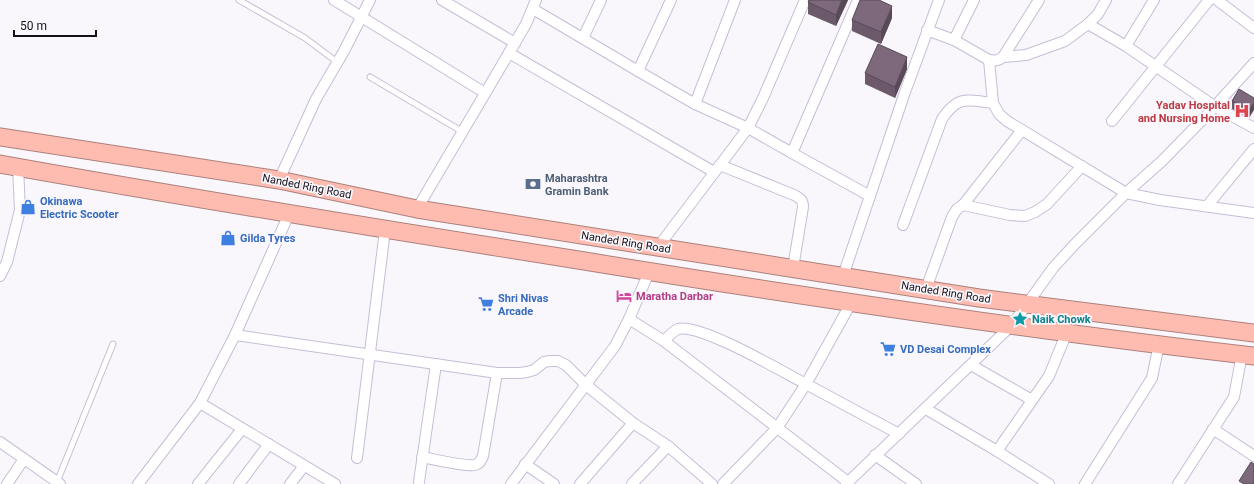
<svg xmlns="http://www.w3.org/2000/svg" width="1254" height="484" font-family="Roboto,sans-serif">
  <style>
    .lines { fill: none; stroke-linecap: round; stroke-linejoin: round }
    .lane-casing { stroke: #c6bdd7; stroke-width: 7 }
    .street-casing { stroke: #c6bdd7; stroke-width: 12 }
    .highway-casing { stroke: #ac807c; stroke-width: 19 }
    .lane { stroke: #fff; stroke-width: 5 }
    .street { stroke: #fff; stroke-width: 10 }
    .highway { stroke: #febcb1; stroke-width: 17 }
    .wall { fill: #6c5a6a }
    .shaded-wall { fill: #584a56 }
    .building { fill: #7d697b; stroke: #584a56 }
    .labels { text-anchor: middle; stroke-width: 3.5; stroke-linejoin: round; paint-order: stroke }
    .health-label { font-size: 11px; font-weight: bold; fill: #be3a42; stroke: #f9f7fc; text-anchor: end }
    .service-label { font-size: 11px; font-weight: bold; fill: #4e5e75; stroke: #f9f7fc; text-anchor: start }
    .street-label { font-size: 11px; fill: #14111a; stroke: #f9f7fc }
    .shop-label { font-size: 11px; font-weight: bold; fill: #366cbe; stroke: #f9f7fc; text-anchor: start }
    .hotel-label { font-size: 11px; font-weight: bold; fill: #b23c85; stroke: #f9f7fc; text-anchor: start }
    .culture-label { font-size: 11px; font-weight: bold; fill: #0d838f; stroke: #f9f7fc; text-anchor: start }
  </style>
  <rect width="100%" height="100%" fill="#f9f7fc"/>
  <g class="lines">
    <defs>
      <g id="lane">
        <path d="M239 0 305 38 337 62"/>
        <path d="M370 77 463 132"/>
        <path d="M57 482 113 344"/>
      </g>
      <g id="street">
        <path d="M334 0 485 93"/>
        <path d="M442 0 515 43"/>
        <path d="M671 0 638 71 695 104 748 128 763 98 805 0"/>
        <path d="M1217 0 1254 28"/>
        <path d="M533 9 638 71"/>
        <path d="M1088 24 1126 46 1214 106 1254 128"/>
        <path d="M927 30 954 40 989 60C995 61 998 61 1003 57L1039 0"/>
        <path d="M583 38 601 0"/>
        <path d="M954 40 974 0"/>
        <path d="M1126 46 1154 0"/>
        <path d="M509 53 714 172"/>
        <path d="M1003 57 1026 55 1065 41 1088 24 1098 14 1106 0"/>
        <path d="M989 60 993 103 999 114 1007 121 1126 193 1160 200 1254 213"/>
        <path d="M695 104 735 0"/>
        <path d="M1112 121 1209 0"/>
        <path d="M792 153 870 196"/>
        <path d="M720 165 794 195C800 198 803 200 803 207L793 268"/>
        <path d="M279 180 316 99 344 51 370 0"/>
        <path d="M963 205 1022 130"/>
        <path d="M1207 206 1254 149"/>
        <path d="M417 209 526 24 536 0"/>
        <path d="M289 214 235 335 200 403 335 484"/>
        <path d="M903 225 942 119C958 95 967 100 993 103"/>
        <path d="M658 247 748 128 792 153 858 0"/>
        <path d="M0 276 7 262 20 210 18 167"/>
        <path d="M843 276 905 92 939 0"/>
        <path d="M926 289 952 217 957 209 963 205 1010 215 1025 216 1035 212 1047 204 1082 166"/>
        <path d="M629 319 664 341 848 482"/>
        <path d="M235 335 497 373H520L527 372 534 370 544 362 550 361H558L566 365 586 385 633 423 668 446 712 484"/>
        <path d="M664 341C668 337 673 331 678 329 700 323 783 372 806 384L851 303"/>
        <path d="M971 365 1032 400"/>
        <path d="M926 409 997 451 1049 484"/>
        <path d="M1213 429 1254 456"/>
        <path d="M0 442 60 484"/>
        <path d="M997 451 1049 376 1067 332"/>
        <path d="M875 455 916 484"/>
        <path d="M422 457C433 459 466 467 475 465 480 464 481 460 483 456L497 373"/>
        <path d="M357 458 385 230"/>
        <path d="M525 464 554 484"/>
        <path d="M419 482 436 364"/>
        <path d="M7 484 24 459"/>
        <path d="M138 484 200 403"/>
        <path d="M198 484 242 429"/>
        <path d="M239 484 269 444"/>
        <path d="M290 484 304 466"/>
        <path d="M511 484 615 346 629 319 649 272"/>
        <path d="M580 484 633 423"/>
        <path d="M632 484 668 446"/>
        <path d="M723 484 777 428 806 384 899 434"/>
        <path d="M846 484 1012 325 1053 268 1074 245 1126 193 1162 161 1206 116 1254 63"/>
        <path d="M1085 484 1152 378 1159 344"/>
        <path d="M1178 484 1234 397 1242 354"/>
      </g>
      <g id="highway">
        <path d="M0 137 279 180 417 209 979 298 1254 333"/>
        <path d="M0 164C190 198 381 229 572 259 799 296 1026 330 1254 356"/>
      </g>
    </defs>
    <use href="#lane" class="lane-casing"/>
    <use href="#street" class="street-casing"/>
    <use href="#highway" class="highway-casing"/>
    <use href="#lane" class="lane"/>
    <use href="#street" class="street"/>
    <use href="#highway" class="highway"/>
  </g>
  <g class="wall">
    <path d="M809 0H848L836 26 808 14V2Z"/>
    <path d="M892 18 881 44 852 31V20Z"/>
    <path d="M907 69 895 98 865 84V73Z"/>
    <path d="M1254 98 1249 118 1232 109V101Z"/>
  </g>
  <g class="shaded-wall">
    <path d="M842 0H848L836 26V15Z"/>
    <path d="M892 6V18L881 44V32Z"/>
    <path d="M907 57V69L895 98V87Z"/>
    <path d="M1254 103V110L1249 118V110Z"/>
  </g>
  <g class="building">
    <path d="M809 0H842L836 15 808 2Z"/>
    <path d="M860 0H879L892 6 881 32 852 20Z"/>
    <path d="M878 44 907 57 895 87 865 73Z"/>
    <path d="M1239 89 1254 98V103L1249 110 1232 101Z"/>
    <path d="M1251 462 1254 464V484H1244L1239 481Z"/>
  </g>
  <defs>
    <symbol id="hospital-bare" viewBox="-9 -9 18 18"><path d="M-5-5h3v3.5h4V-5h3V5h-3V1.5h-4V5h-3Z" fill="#e0444e" stroke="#f9f7fc" stroke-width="2.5" paint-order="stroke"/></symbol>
    <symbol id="bank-bare" viewBox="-9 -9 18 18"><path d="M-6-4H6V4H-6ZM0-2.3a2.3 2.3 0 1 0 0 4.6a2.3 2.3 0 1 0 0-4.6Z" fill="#5c6f8a" stroke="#f9f7fc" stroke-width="2.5" paint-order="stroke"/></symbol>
    <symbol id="shop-bare" viewBox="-9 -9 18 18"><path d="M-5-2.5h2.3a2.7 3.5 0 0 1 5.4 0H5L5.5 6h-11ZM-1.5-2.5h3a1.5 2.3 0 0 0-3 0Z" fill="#3f7fe0" stroke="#f9f7fc" stroke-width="2.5" paint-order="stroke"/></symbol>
    <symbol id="hotel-bare" viewBox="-9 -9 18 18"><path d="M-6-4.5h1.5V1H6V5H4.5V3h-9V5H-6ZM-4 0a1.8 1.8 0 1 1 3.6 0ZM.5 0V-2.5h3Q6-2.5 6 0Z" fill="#d1479c" stroke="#f9f7fc" stroke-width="2.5" paint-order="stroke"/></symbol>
    <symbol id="supermarket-bare" viewBox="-9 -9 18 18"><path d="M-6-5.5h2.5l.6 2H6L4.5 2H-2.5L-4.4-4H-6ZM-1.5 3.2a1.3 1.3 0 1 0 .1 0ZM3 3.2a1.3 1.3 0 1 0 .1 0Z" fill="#3f7fe0" stroke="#f9f7fc" stroke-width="2.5" paint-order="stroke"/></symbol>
    <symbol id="sight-bare" viewBox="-9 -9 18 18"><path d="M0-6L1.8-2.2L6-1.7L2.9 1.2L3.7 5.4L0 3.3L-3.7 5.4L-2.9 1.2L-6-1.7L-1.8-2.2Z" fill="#0f9aa8" stroke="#f9f7fc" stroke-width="2.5" paint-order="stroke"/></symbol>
  </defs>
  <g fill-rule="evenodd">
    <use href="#hospital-bare" x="1231" y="100" width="22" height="22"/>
    <use href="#bank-bare" x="522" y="173" width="22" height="22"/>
    <use href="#shop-bare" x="17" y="196" width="22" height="22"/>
    <use href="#shop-bare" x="217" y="227" width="22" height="22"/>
    <use href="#hotel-bare" x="613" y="285" width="22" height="22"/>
    <use href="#supermarket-bare" x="475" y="293" width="22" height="22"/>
    <use href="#sight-bare" x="1009" y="308" width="22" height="22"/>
    <use href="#supermarket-bare" x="877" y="338" width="22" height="22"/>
  </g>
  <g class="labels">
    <g class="health-label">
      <text x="1230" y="109">Yadav Hospital<tspan x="1230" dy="13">and Nursing Home</tspan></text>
    </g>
    <g class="service-label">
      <text x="545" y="182">Maharashtra<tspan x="545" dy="13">Gramin Bank</tspan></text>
    </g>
    <g class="street-label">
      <text transform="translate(307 186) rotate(11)" y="4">Nanded Ring Road</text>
      <text transform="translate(626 242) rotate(9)" y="4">Nanded Ring Road</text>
      <text transform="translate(946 292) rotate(9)" y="4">Nanded Ring Road</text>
    </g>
    <g class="shop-label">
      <text x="40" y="205">Okinawa<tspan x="40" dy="13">Electric Scooter</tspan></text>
      <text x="240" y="242">Gilda Tyres</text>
      <text x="498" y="302">Shri Nivas<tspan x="498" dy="13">Arcade</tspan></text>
      <text x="900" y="353">VD Desai Complex</text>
    </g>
    <g class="hotel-label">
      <text x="636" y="300">Maratha Darbar</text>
    </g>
    <g class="culture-label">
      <text x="1032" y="323">Naik Chowk</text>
    </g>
  </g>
  <path d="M14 30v6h82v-6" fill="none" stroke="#14111a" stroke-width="2"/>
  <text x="20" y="30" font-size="12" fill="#14111a" stroke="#f9f7fc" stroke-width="3" paint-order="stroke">50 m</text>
</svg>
